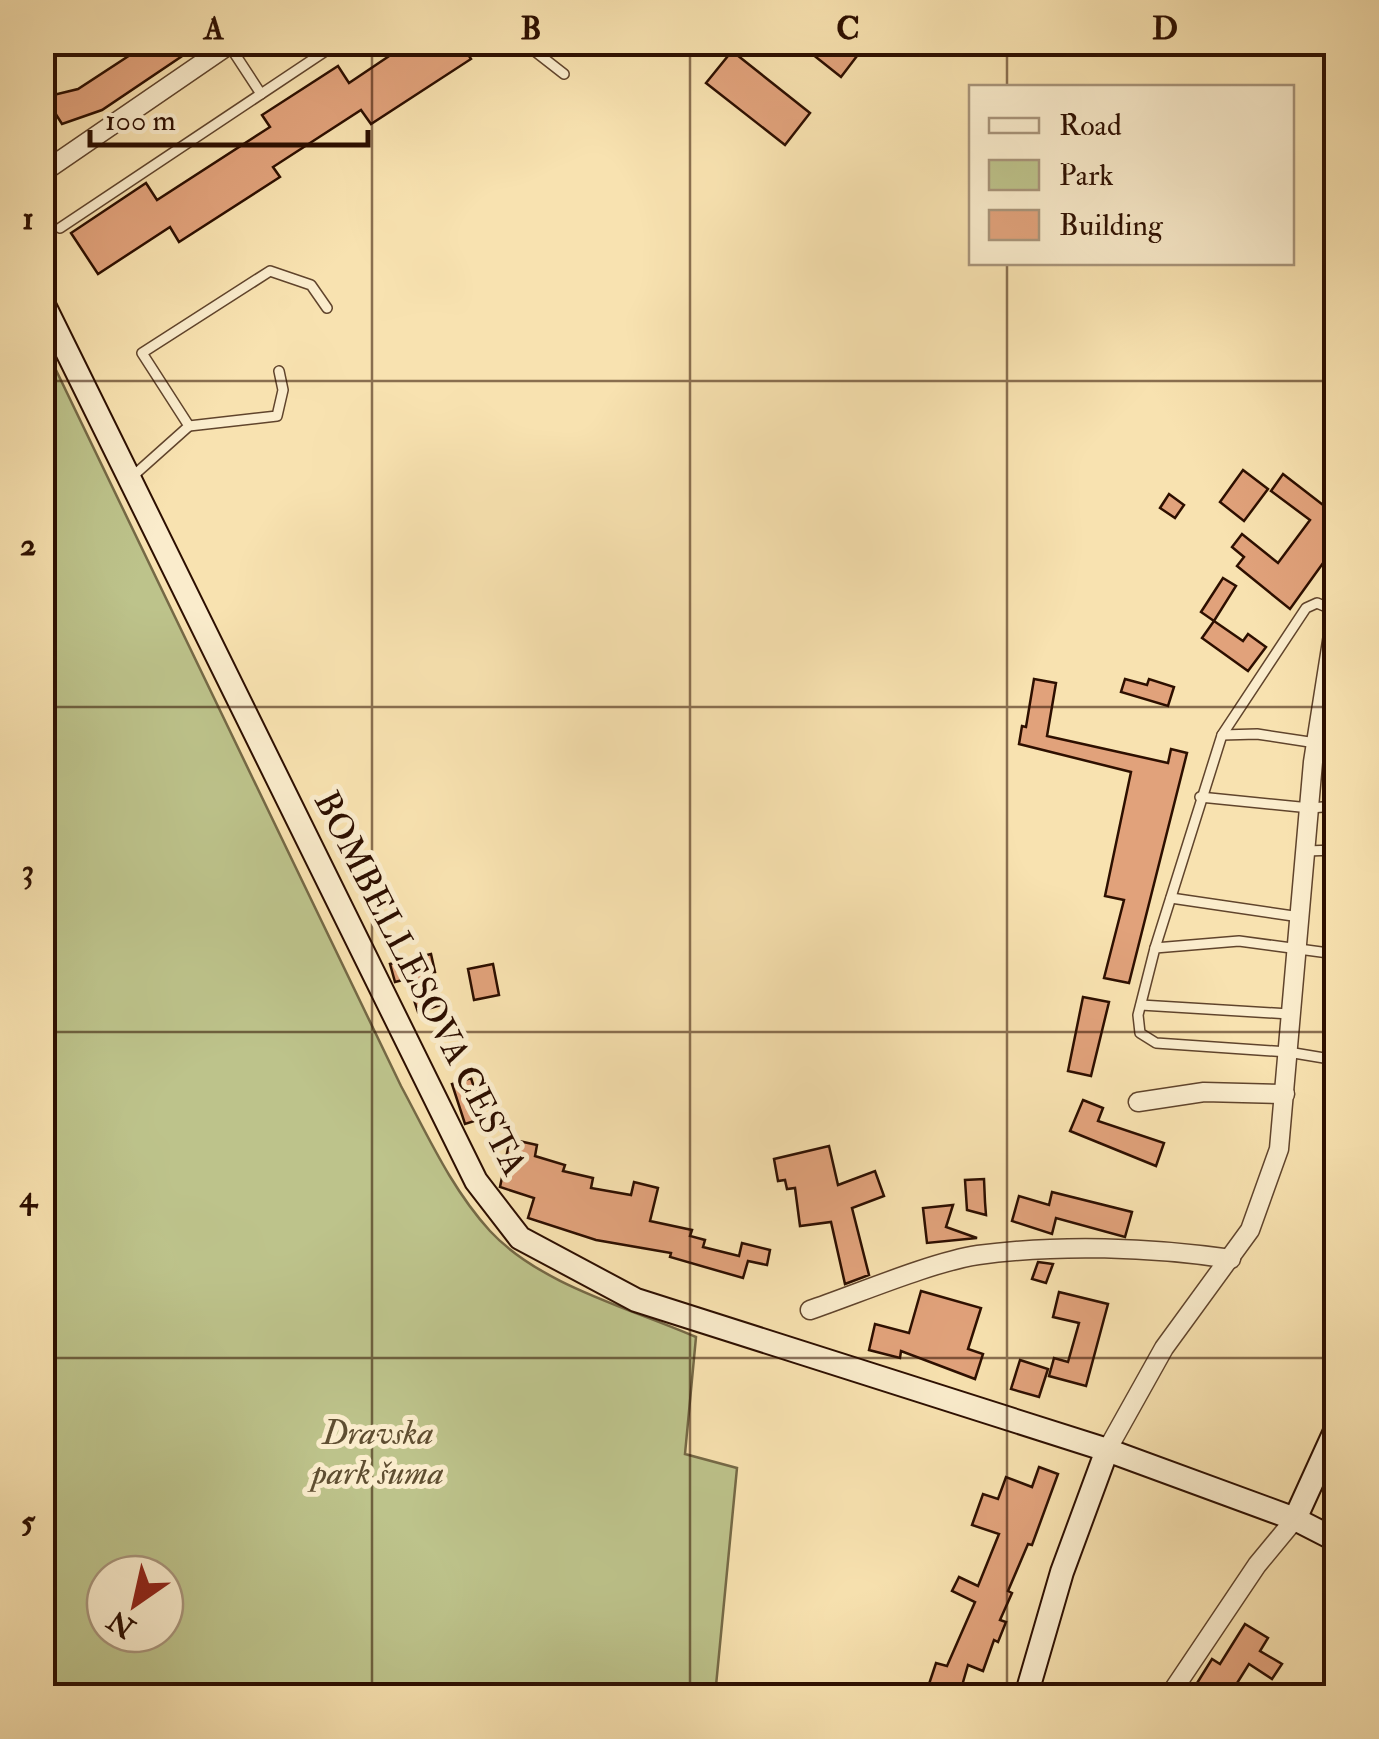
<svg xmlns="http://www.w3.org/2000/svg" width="1379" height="1739" font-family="'IM FELL Double Pica',serif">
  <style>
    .green { fill: #bdc38b; stroke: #756946; stroke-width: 2.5; fill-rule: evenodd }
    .building { fill: #e1a27b; stroke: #2d0f00; stroke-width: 2.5 }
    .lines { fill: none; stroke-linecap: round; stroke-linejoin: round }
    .lane-casing { stroke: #60442c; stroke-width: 12 }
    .street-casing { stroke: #60442c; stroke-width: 21 }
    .secondary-casing { stroke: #2d0f00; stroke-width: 26 }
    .lane { stroke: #faeccc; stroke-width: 9 }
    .street { stroke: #faeccc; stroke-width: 18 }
    .secondary { stroke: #faeccc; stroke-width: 22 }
    .grid { fill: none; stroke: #2d0f00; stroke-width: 2.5; stroke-opacity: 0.55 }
    .labels { text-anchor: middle; stroke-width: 10; stroke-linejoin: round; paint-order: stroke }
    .street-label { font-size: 35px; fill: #2d0f00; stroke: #faeccc }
    .park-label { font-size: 35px; font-style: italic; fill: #5f4e31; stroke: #faeccc }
    .neatline { fill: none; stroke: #2d0f00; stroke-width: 4 }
    .grid-label { font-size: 32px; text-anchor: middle; font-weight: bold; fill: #2d0f00 }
  </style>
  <rect width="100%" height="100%" fill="#f8e2b0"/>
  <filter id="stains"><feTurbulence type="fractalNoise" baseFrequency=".002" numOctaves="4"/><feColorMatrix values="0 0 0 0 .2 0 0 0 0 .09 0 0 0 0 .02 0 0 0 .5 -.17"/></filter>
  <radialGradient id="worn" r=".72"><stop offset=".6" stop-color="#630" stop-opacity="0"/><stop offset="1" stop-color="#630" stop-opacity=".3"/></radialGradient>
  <path class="green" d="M42 341 401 1086C428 1136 451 1188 490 1231 540 1285 630 1308 696 1337L685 1454 737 1468 715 1696H43ZM105 1574H165V1634H105Z"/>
  <g class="building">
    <path d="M150 42H203L102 110 62 124 45 97 78 89Z"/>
    <path d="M410 42H460L471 59 371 124 361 110 273 167 280 177 179 242 170 227 98 274 71 233 146 183 157 200 270 127 262 115 338 66 349 83Z"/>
    <path d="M797 42H840L857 56 841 77Z"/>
    <path d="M732 51 810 113 785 145 706 83Z"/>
    <path d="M1243 470 1268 489 1244 521 1220 502Z"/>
    <path d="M1283 474 1336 515V545L1290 609 1237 566 1244 557 1232 547 1242 534 1278 563 1310 520 1271 491Z"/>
    <path d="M1169 494 1184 505 1175 518 1160 508Z"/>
    <path d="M1223 578 1236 586 1214 621 1201 612Z"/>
    <path d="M1214 621 1243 641 1248 634 1266 647 1248 671 1202 638Z"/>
    <path d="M1034 679 1056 683 1047 736 1168 763 1171 749 1187 753 1129 983 1104 978 1124 900 1105 896 1131 772 1019 744 1022 726 1026 727Z"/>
    <path d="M1125 679 1147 685 1149 679 1174 687 1168 706 1121 692Z"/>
    <path d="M431 954 435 972 431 973 441 1005 418 1012 407 979 395 982 390 964Z"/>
    <path d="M493 964 499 995 474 1000 468 969Z"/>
    <path d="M1083 997 1109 1002 1091 1076 1068 1071Z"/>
    <path d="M471 1078 484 1118 465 1124 452 1084Z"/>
    <path d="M1083 1100 1103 1108 1098 1121 1164 1143 1156 1166 1070 1131Z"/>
    <path d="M510 1139 537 1145 535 1156 565 1165 563 1171 593 1178 591 1188 631 1195 634 1182 658 1188 650 1221 692 1230 690 1236 705 1240 703 1247 739 1256 742 1243 770 1250 767 1265 748 1261 743 1278 670 1257 671 1253 596 1240 528 1218 534 1198 500 1187Z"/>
    <path d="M829 1146 838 1185 875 1171 884 1196 852 1208 869 1275 845 1284 831 1222 800 1226 795 1188 787 1189 785 1180 778 1181 774 1159Z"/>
    <path d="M984 1179 985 1202 986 1215 967 1210 965 1180Z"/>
    <path d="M1052 1192 1132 1212 1125 1237 1056 1218 1052 1234 1012 1221 1019 1196 1049 1205Z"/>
    <path d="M953 1205 946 1227 977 1238 927 1243 923 1208Z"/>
    <path d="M1038 1262 1053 1264 1046 1283 1032 1279Z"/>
    <path d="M921 1291 981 1308 968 1349 983 1354 975 1379 901 1351 900 1358 869 1350 875 1324 909 1333Z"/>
    <path d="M1059 1292 1108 1304 1086 1386 1049 1376 1054 1358 1068 1362 1079 1323 1053 1317Z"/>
    <path d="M1020 1360 1048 1369 1039 1397 1011 1389Z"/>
    <path d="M1039 1467 1058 1474 1032 1545 1028 1544 1008 1591 1012 1593 1000 1620 1006 1622 998 1642 994 1640 983 1671 968 1665 959 1696H925L936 1663 947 1666 975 1602 952 1591 959 1577 978 1586 999 1534 972 1525 983 1494 998 1499 1006 1477 1032 1487Z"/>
    <path d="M1245 1624 1268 1638 1260 1651 1282 1664 1272 1679 1249 1664 1229 1696H1189L1212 1659 1220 1664Z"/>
  </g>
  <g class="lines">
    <defs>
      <g id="lane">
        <path d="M523 42 564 74"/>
        <path d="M229 45 261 94"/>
        <path d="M60 228 339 42"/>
        <path d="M189 426 277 416 283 390 279 371"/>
        <path d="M133 476 189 426 142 353 270 271 311 285 327 308"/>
        <path d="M1222 735 1257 734 1316 743"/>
        <path d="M1200 797 1310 808 1336 806"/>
        <path d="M1306 851 1336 850"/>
        <path d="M1171 898 1300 917"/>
        <path d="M1155 948 1222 735 1306 608 1317 603 1336 611"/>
        <path d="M1336 954 1239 941 1155 948 1138 1015 1140 1033 1156 1043 1288 1052 1336 1060"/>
        <path d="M1141 1005 1289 1014"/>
      </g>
      <g id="street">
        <path d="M42 173 233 42"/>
        <path d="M1138 1102 1204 1092 1285 1094"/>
        <path d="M810 1310C857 1294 932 1262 978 1255 1060 1244 1150 1247 1231 1259"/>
        <path d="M1107 1450 1164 1348 1250 1230 1279 1149 1313 762 1336 616"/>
        <path d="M1169 1696 1257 1565 1295 1519"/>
      </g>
      <g id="secondary">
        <path d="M42 301 476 1181 520 1238 636 1300 1107 1450 1295 1519 1336 1540"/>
        <path d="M1295 1519 1336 1429"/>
        <path d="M1026 1696 1062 1572 1107 1450"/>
      </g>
    </defs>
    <use href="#lane" class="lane-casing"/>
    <use href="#street" class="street-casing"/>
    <use href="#secondary" class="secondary-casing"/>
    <use href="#lane" class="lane"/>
    <use href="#street" class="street"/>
    <use href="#secondary" class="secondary"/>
  </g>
  <path class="grid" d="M372 42V1696M690 42V1696M1007 42V88M1007 262V1696M42 381H1336M42 707H1336M42 1032H1336M42 1358H1336"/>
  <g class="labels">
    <g class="street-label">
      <text transform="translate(421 983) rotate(63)" y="12">BOMBELLESOVA CESTA</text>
    </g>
    <g class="park-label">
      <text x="378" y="1444">Dravska<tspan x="378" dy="40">park šuma</tspan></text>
    </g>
  </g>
  <rect width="1379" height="1739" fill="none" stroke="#f8e2b0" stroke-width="110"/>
  <rect x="969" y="85" width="325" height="180" fill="#faeccc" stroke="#a8947a" stroke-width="2.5"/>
  <rect x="989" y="118" width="50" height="15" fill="#faeccc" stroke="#a8947a" stroke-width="2.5"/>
  <text x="1059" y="135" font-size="30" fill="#2d0f00">Road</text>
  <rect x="989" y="160" width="50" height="30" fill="#bdc38b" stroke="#a8947a" stroke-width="2.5"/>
  <text x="1059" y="185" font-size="30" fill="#2d0f00">Park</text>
  <rect x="989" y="210" width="50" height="30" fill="#e1a27b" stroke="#a8947a" stroke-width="2.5"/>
  <text x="1059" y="235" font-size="30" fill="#2d0f00">Building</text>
  <g transform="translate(135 1604) rotate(214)"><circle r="48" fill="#faeccc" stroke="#a8947a" stroke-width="2.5"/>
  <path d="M0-8L18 38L0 25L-18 38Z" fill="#8f2418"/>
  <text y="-15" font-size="28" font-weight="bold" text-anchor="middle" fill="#2d0f00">N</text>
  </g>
  <path d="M90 130v15h278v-15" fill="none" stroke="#2d0f00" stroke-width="5"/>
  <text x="105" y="130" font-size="30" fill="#2d0f00" stroke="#faeccc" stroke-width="8" paint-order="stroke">100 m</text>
  <rect x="55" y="55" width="1269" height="1629" class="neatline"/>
  <g class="grid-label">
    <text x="214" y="39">A</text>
    <text x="531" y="39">B</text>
    <text x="848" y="39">C</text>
    <text x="1165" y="39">D</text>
    <text x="28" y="229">1</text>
    <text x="28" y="555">2</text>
    <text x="28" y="881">3</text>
    <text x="28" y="1207">4</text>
    <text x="28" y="1532">5</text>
  </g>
  <rect width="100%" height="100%" filter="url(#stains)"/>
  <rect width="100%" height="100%" fill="url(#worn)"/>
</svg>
